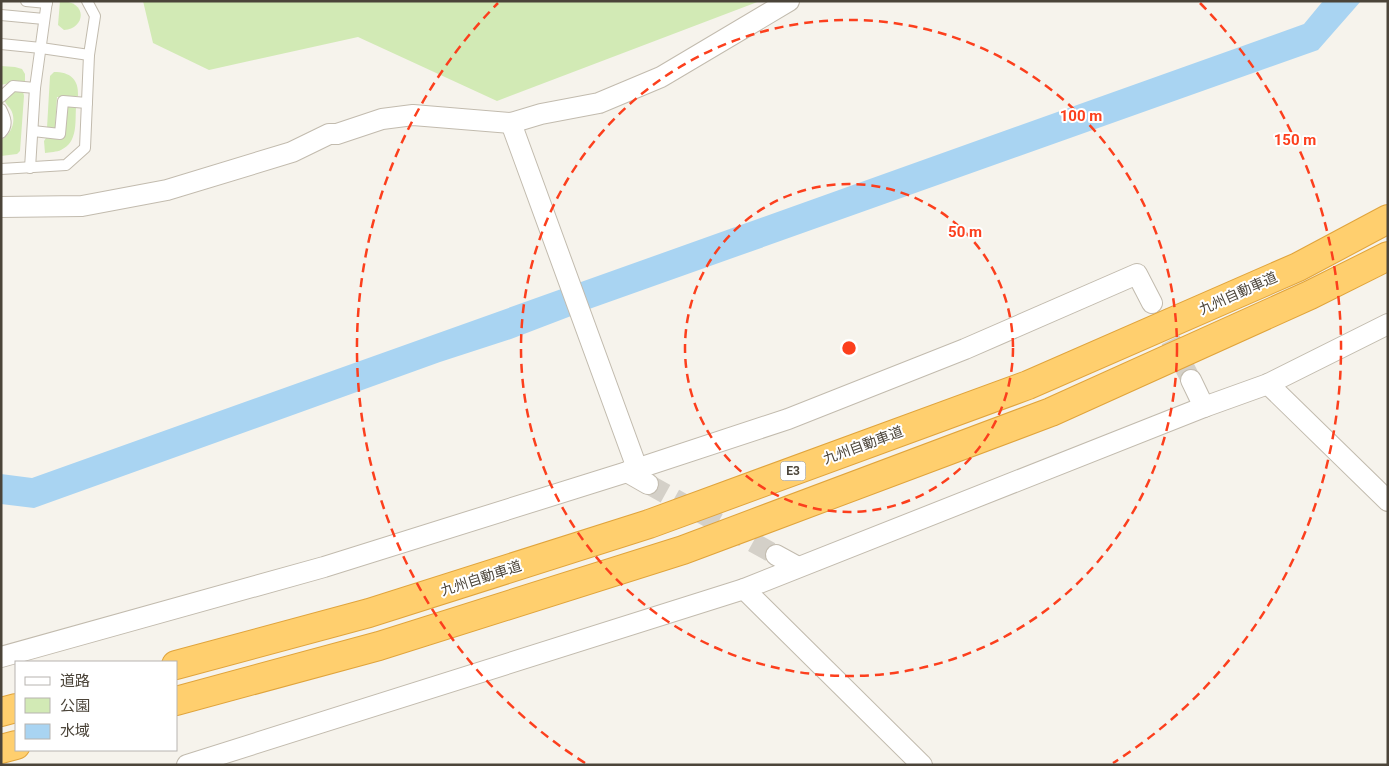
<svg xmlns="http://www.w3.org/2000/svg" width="1389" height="766" font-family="Roboto,'Noto Sans JP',sans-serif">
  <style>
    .green { fill: #d2eab5 }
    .water { fill: #a9d4f2 }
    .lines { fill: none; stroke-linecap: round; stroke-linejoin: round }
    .minor-tunnel { stroke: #d4d0c8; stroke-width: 20; stroke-dasharray: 20 10; stroke-linecap: butt }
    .service-casing { stroke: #c2bbae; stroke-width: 12 }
    .minor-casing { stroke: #c2bbae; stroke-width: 22 }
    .motorway-casing { stroke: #e0a43c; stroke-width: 30 }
    .service { stroke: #fff; stroke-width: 10 }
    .minor { stroke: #fff; stroke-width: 20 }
    .motorway { stroke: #ffcf6e; stroke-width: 28 }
    .ring { fill: none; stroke: #fc3f1d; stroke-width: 2.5; stroke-dasharray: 9 6 }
    .labels { text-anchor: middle; stroke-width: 4; stroke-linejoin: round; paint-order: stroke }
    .shield { fill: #fff; stroke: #817c74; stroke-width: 1 }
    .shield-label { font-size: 12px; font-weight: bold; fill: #4b4439 }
    .street-label { font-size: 14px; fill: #4b4439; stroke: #fff }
    .centre { fill: #fc3f1d; stroke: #fff; stroke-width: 2.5 }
    .ring-label { font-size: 15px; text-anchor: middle; font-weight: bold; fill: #fc3f1d; stroke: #fff; stroke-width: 4; stroke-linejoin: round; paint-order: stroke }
  </style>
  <rect width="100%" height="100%" fill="#f6f3ec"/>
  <g class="green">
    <path d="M60 1C89 1 85 29 64 30L58 25Z"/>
    <path d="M143 1H760L497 101 358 37 209 70 153 43Z"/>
    <path d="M1 66 15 67 22 69 25 74V82H14L1 85Z"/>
    <path d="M54 72C70 72 79 79 78 96L73 97H57L55 129 47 128 50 76Z"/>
    <path d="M14 91H23L24 96 20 151 17 154 1 156V140C11 135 17 121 11 110 8 105 6 105 4 99Z"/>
    <path d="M67 106 76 107C75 123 78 142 61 150 57 152 50 152 45 153L44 141 46 138 63 139Z"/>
  </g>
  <path class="water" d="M1323 1H1361L1318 50 592 308 511 339 440 362 34 508 1 504V474L32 478 1304 24Z"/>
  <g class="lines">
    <g class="minor-tunnel">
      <path d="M1157 313 1191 380"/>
      <path d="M648 484 776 555"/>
    </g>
    <defs>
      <g id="service">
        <path d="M26 1 47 3"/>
        <path d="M1 15 44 19"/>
        <path d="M1 44 41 48 89 55"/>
        <path d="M1 97 13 86 35 88"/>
        <path d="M1 109C5 117 9 125 1 133"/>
        <path d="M33 131 60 134 63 101 87 103"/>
        <path d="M30 168 35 88 47 1"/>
        <path d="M1 169 66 165 85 148 89 55 95 16 87 1"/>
      </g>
      <g id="minor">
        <path d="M511 123 637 468"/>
        <path d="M1 207 82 206 167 190 292 152 329 134H337L382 119 413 115 511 123 541 114 599 103 661 77 789 1"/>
        <path d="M1191 380 1204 407"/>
        <path d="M1268 384 1388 501"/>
        <path d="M627 472 648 484"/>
        <path d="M776 555 798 567"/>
        <path d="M744 589 922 765"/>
        <path d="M1 657 324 567 627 472 788 419 965 349 1137 274 1152 303"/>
        <path d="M187 765 744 589 1204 407 1268 384 1388 324"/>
      </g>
      <g id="motorway">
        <path d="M176 665 369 613 649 524 1028 385 1298 267 1388 219"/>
        <path d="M176 701 379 646 683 550 1051 412 1310 295 1388 256"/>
        <path d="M1 712 16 708"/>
        <path d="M1 749 16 745"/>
      </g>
    </defs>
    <use href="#service" class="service-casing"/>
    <use href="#minor" class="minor-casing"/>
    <use href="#motorway" class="motorway-casing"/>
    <use href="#service" class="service"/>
    <use href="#minor" class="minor"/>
    <use href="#motorway" class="motorway"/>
  </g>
  <g class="ring">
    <circle cx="849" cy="348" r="164"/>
    <circle cx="849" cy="348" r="328"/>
    <path d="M585 763A492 492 0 0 1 498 3M1200 3A492 492 0 0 1 1113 763"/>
  </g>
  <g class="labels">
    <rect class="shield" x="780.5" y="461.5" width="25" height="19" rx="4"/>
    <g class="shield-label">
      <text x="793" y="475">E3</text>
    </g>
    <g class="street-label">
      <text transform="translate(1238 293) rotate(-24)" y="5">九州自動車道</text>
      <text transform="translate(863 445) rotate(-20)" y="5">九州自動車道</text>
      <text transform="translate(481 578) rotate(-18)" y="5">九州自動車道</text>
    </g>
  </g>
  <circle cx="849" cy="348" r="8" class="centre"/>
  <g class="ring-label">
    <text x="1081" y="121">100 m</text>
    <text x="1295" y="145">150 m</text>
    <text x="965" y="237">50 m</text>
  </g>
  <rect width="1389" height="766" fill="none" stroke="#4b4439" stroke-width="5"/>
  <rect x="15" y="661" width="162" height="90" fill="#ffffff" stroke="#b7b4b0"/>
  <rect x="25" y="677" width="25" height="8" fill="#ffffff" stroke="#b7b4b0"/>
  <text x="60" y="686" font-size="15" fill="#4b4439">道路</text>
  <rect x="25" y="698" width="25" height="15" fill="#d2eab5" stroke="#b7b4b0"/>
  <text x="60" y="711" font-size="15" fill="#4b4439">公園</text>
  <rect x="25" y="724" width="25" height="15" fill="#a9d4f2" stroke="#b7b4b0"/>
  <text x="60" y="736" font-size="15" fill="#4b4439">水域</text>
</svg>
